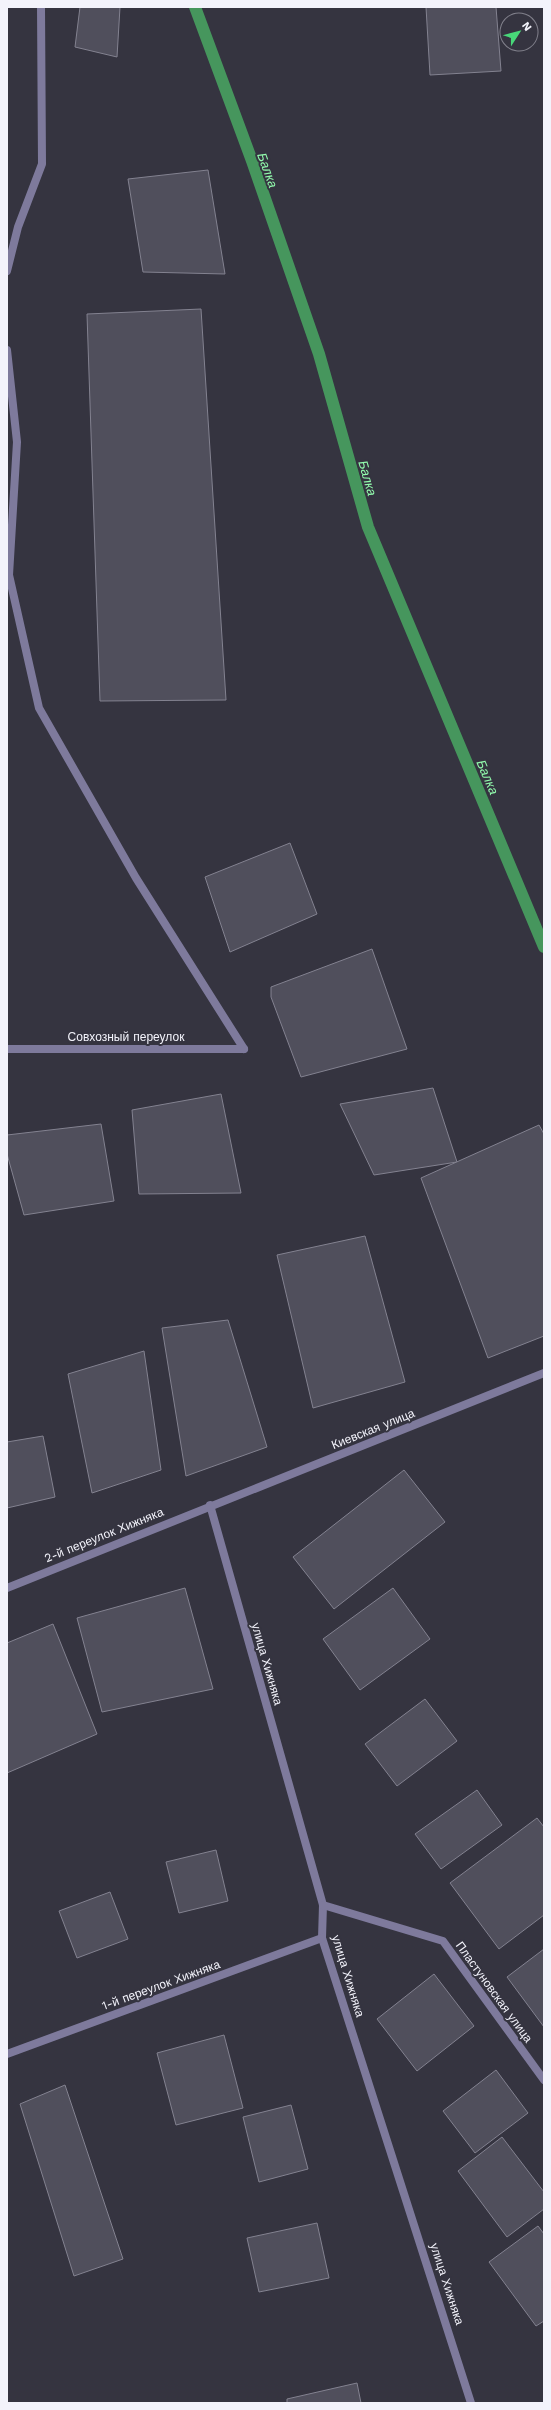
<svg xmlns="http://www.w3.org/2000/svg" width="551" height="2410" font-family="'Work Sans',sans-serif">
  <style>
    .lines { fill: none; stroke-linecap: round; stroke-linejoin: round }
    .stream { stroke: #46965d; stroke-width: 12 }
    .building { fill: #504f5c; stroke: #838290 }
    .service { stroke: #7e7a9c; stroke-width: 8 }
    .minor { stroke: #7e7a9c; stroke-width: 8 }
    .labels { text-anchor: middle; stroke-width: 4; stroke-linejoin: round; paint-order: stroke }
    .street-label { font-size: 12px; fill: #f3f3fb; stroke: #353440 }
    .water-label { font-size: 13px; font-style: italic; fill: #93fdae; stroke: #353440 }
  </style>
  <rect width="100%" height="100%" fill="#353440"/>
  <g class="lines">
    <path class="stream" d="M195 7 252 161 319 354 368 527 544 947"/>
  </g>
  <g class="building">
    <path d="M80 7H120L117 57 75 47Z"/>
    <path d="M426 7H496L501 71 430 75Z"/>
    <path d="M208 170 225 274 143 272 128 179Z"/>
    <path d="M201 309 226 700 100 701 87 314Z"/>
    <path d="M290 843 317 914 230 952 205 877Z"/>
    <path d="M372 949 407 1049 301 1077 271 997V987Z"/>
    <path d="M433 1088 457 1162 374 1175 340 1104Z"/>
    <path d="M221 1094 241 1193 139 1194 132 1110Z"/>
    <path d="M101 1124 114 1201 24 1215 7 1154V1135Z"/>
    <path d="M539 1125 544 1134V1336L488 1358 421 1178Z"/>
    <path d="M365 1236 405 1382 313 1408 277 1255Z"/>
    <path d="M228 1320 267 1447 186 1476 162 1328Z"/>
    <path d="M144 1351 161 1470 92 1493 68 1374Z"/>
    <path d="M43 1436 55 1497 7 1508V1442Z"/>
    <path d="M404 1470 445 1522 334 1609 293 1557Z"/>
    <path d="M185 1588 213 1689 102 1712 77 1618Z"/>
    <path d="M393 1588 430 1639 360 1690 323 1639Z"/>
    <path d="M53 1624 97 1734 7 1773V1643Z"/>
    <path d="M425 1699 457 1741 397 1786 365 1744Z"/>
    <path d="M477 1790 502 1825 441 1869 415 1834Z"/>
    <path d="M537 1818 544 1827V1915L499 1949 450 1883Z"/>
    <path d="M216 1850 228 1901 179 1913 166 1862Z"/>
    <path d="M110 1892 128 1939 77 1958 59 1911Z"/>
    <path d="M544 1949V2027L507 1977Z"/>
    <path d="M434 1974 474 2026 417 2071 377 2019Z"/>
    <path d="M224 2035 243 2108 176 2125 157 2053Z"/>
    <path d="M496 2070 528 2113 475 2153 443 2111Z"/>
    <path d="M65 2085 123 2259 74 2276 20 2104Z"/>
    <path d="M291 2105 308 2169 259 2182 243 2117Z"/>
    <path d="M502 2137 544 2192V2209L507 2237 458 2171Z"/>
    <path d="M317 2223 329 2278 259 2292 247 2238Z"/>
    <path d="M538 2226 544 2234V2321L536 2326 489 2262Z"/>
    <path d="M357 2383 361 2403H287V2399Z"/>
  </g>
  <g class="lines">
    <g class="service">
      <path d="M7 271 18 227 42 164 41 7"/>
      <path d="M7 350 17 442 9 575 39 708 136 878 244 1049"/>
    </g>
    <g class="minor">
      <path d="M7 1049H244"/>
      <path d="M210 1505 323 1905 322 1938 471 2403"/>
      <path d="M7 1588C185 1515 366 1446 544 1373"/>
      <path d="M323 1905 443 1941 544 2080"/>
      <path d="M7 2054 322 1938"/>
    </g>
  </g>
  <g class="labels">
    <g class="street-label">
      <text x="126" y="1041">Совхозный переулок</text>
      <text transform="translate(373 1429) rotate(-22)" y="4">Киевская улица</text>
      <text transform="translate(104 1535) rotate(-22)" y="4">2-й переулок Хижняка</text>
      <text transform="translate(267 1664) rotate(74)" y="4">улица Хижняка</text>
      <text transform="translate(348 1976) rotate(73)" y="4">улица Хижняка</text>
      <text transform="translate(161 1985) rotate(-20)" y="4">1-й переулок Хижняка</text>
      <text transform="translate(494 1992) rotate(54)" y="4">Пластуновская улица</text>
      <text transform="translate(447 2284) rotate(72)" y="4">улица Хижняка</text>
    </g>
    <g class="water-label">
      <text transform="translate(268 170) rotate(70)" y="5">Балка</text>
      <text transform="translate(368 478) rotate(74)" y="5">Балка</text>
      <text transform="translate(488 777) rotate(67)" y="5">Балка</text>
    </g>
  </g>
  <rect width="551" height="2410" fill="none" stroke="#f3f3fb" stroke-width="16"/>
  <g transform="translate(519 32) rotate(54)"><circle r="19" fill="#353440" stroke="#81808b"/>
  <path d="M0-3L7 15L0 10L-7 15Z" fill="#48d779"/>
  <text y="-6" font-size="11" font-weight="bold" text-anchor="middle" fill="#f3f3fb">N</text>
  </g>
</svg>
